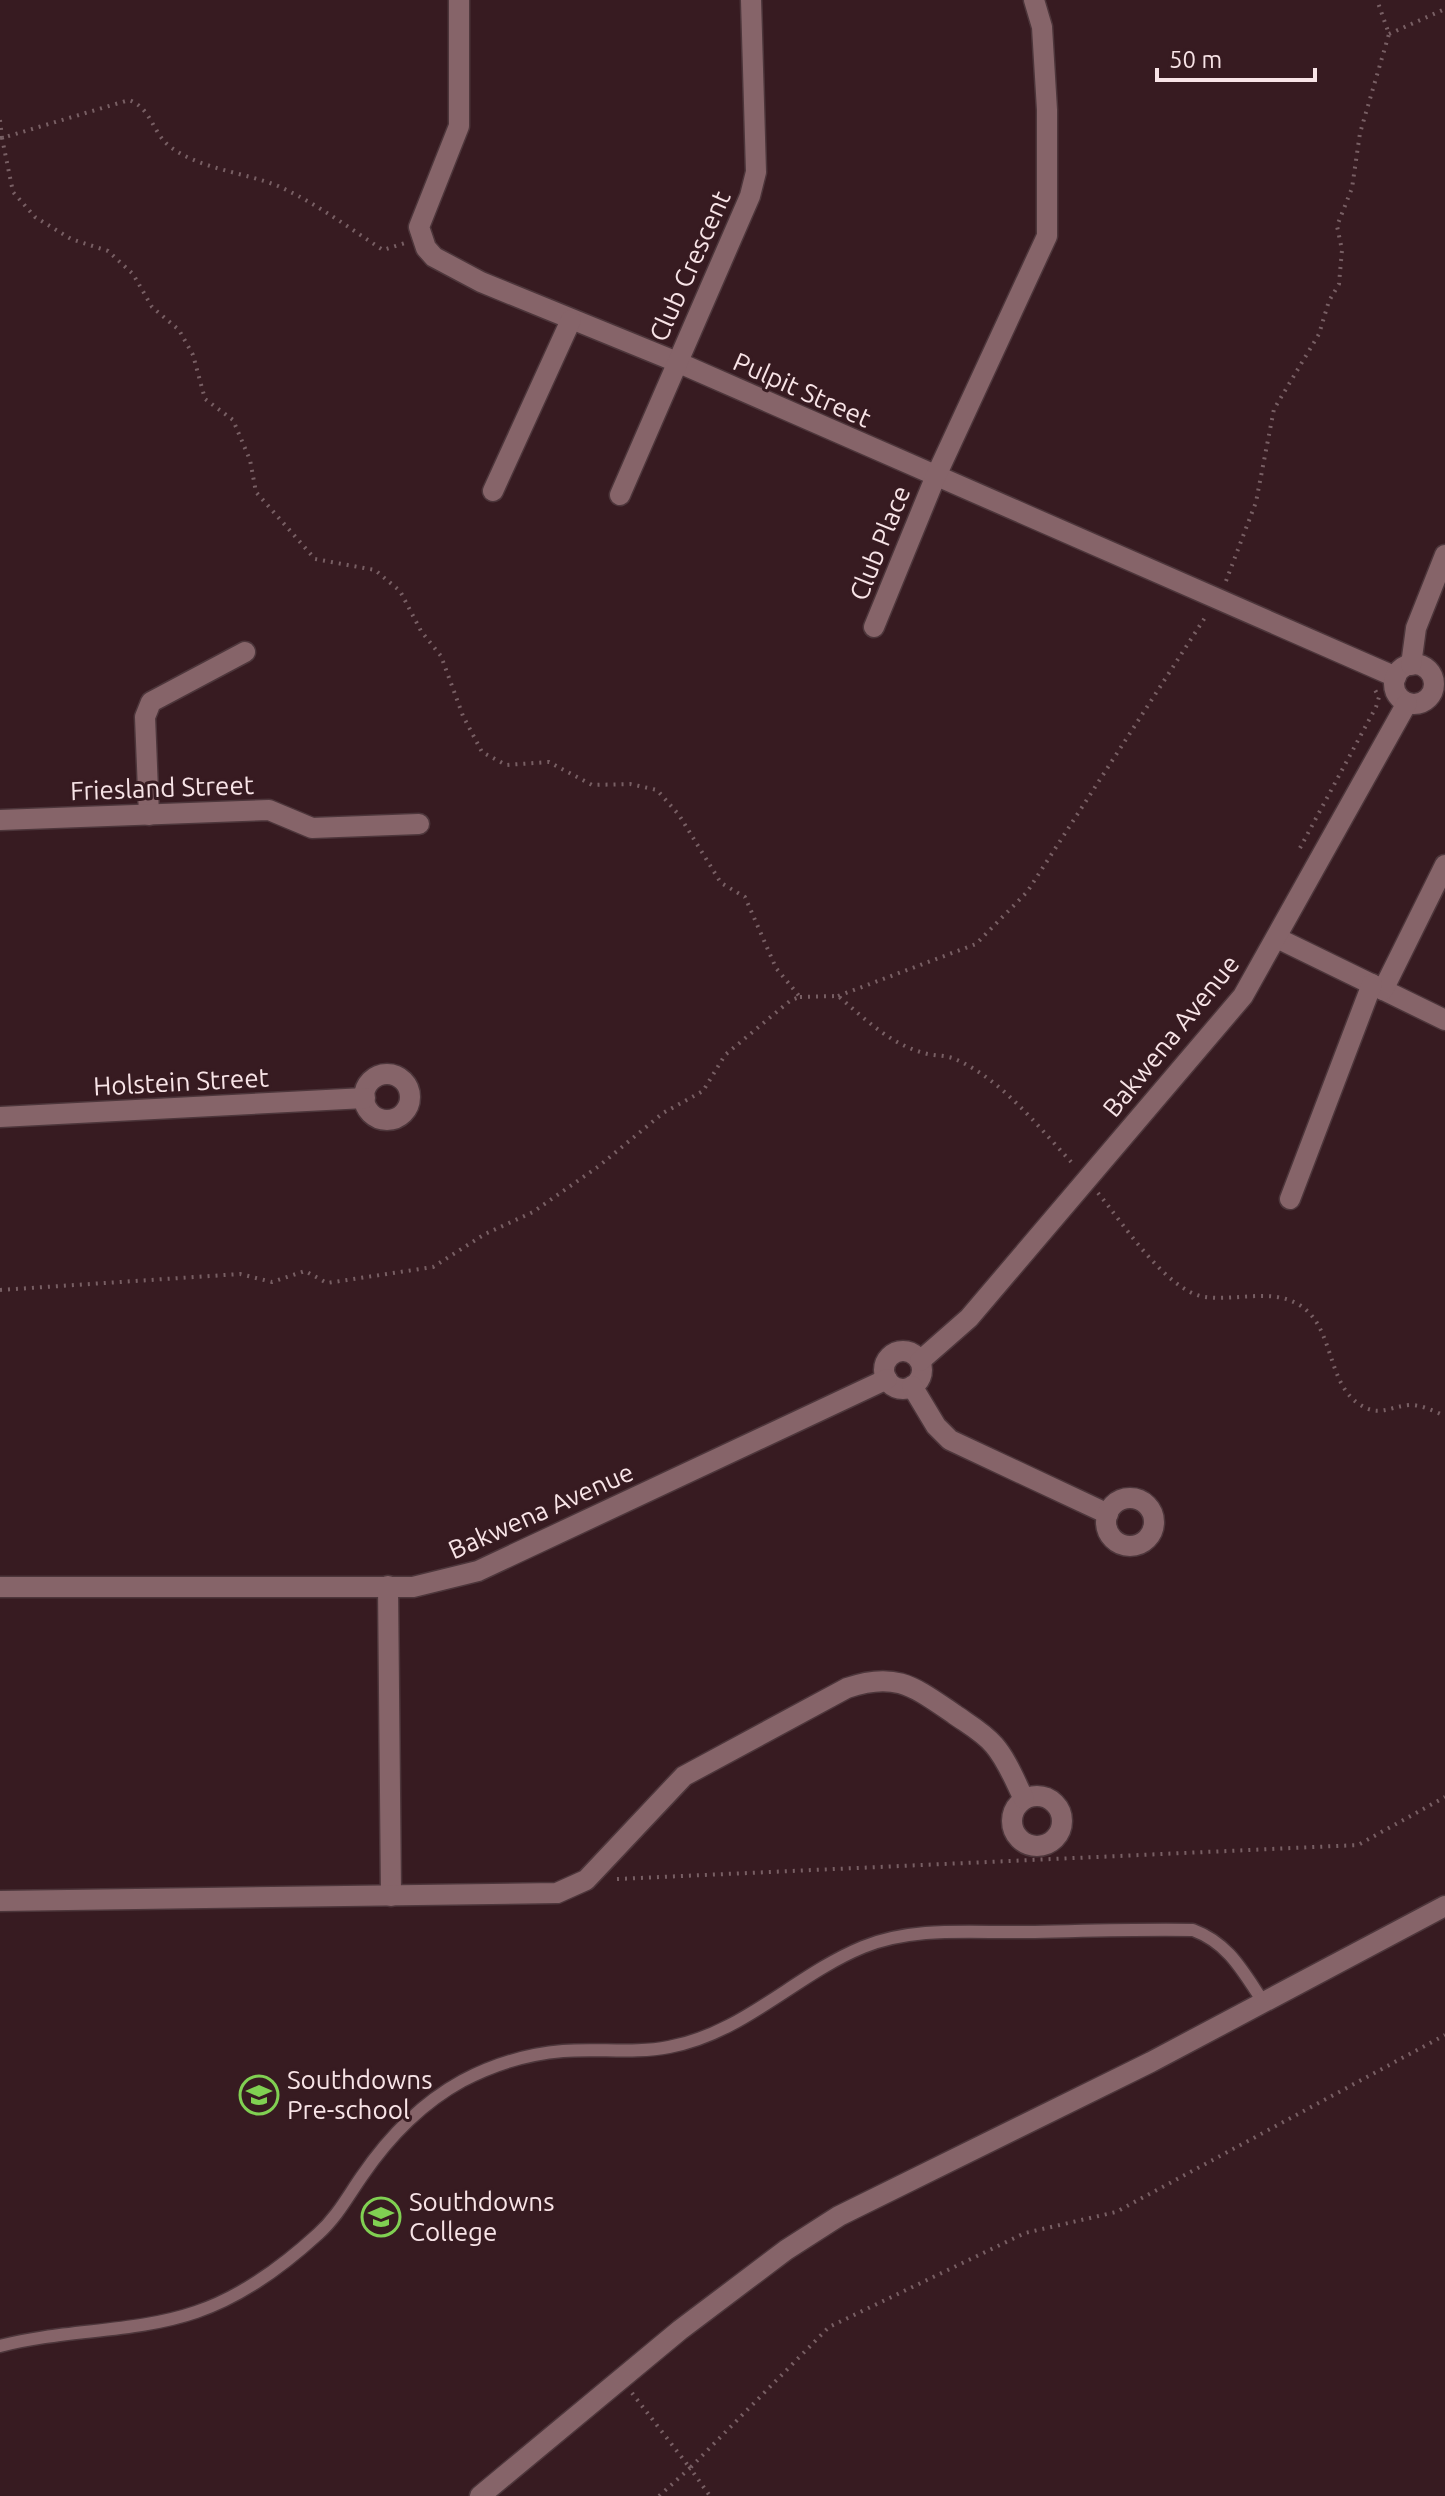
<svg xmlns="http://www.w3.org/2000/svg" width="1445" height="2496" font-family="Ubuntu,sans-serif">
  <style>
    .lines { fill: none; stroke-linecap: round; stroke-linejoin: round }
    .lane-casing { stroke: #4d363b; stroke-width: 15 }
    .street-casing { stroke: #4d363b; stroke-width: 23 }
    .path { stroke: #785f64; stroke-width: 4; stroke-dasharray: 2 6; stroke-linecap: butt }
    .lane { stroke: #866469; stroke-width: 12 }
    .street { stroke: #866469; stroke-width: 20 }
    .labels { text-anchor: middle; stroke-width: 6; stroke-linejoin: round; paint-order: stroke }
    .street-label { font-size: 26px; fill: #f8e4e7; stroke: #371b21 }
    .poi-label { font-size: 26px; fill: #f8e4e7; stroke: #371b21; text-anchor: start }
  </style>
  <rect width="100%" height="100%" fill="#371b21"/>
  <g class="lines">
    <defs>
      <path id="lane" d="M0 2346C64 2329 135 2333 196 2312 241 2297 283 2266 318 2234 337 2217 348 2196 362 2176 388 2138 422 2103 462 2081 494 2064 527 2054 563 2051 598 2048 634 2054 669 2047 744 2033 795 1975 863 1947 915 1926 972 1933 1027 1932 1082 1931 1137 1929 1193 1930 1228 1943 1242 1970 1262 2000"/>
      <g id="street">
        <path d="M459 0V126L419 227 426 248 434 257 481 282 677 362 1396 677"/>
        <path d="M493 491 571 320"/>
        <path d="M620 495 750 196 756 172 751 0"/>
        <path d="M874 627 935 478 1047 236V110L1042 27 1034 0"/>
        <circle cx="1414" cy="684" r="20"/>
        <path d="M1411 665 1416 628 1445 555"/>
        <path d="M149 815 145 717 151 702 245 652"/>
        <path d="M0 820 269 810 312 828 419 824"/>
        <path d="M1277 938 1445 1020"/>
        <path d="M1383 990 1445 865"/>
        <circle cx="387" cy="1097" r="23"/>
        <path d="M0 1117 365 1098"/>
        <path d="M1290 1199 1372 984"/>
        <circle cx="903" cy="1370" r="19"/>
        <path d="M920 1361 969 1318 1243 996 1407 703"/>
        <path d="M912 1386 936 1426 950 1440 1108 1514"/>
        <circle cx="1130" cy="1522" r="24"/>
        <path d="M388 1586 391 1896"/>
        <path d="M0 1587H413L478 1571 887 1379"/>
        <circle cx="1037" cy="1821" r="25"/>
        <path d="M0 1901 557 1893 586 1880 684 1776 847 1688C896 1671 914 1687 954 1714 968 1724 983 1732 994 1745 1007 1760 1015 1781 1024 1799"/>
        <path d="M480 2496 680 2330 786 2250 839 2216 1151 2062 1445 1906"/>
      </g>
    </defs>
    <use href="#lane" class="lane-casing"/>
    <use href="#street" class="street-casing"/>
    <g class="path">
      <path d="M1389 34 1445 9"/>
      <path d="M0 120 2 138"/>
      <path d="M1226 581 1256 502 1274 409 1319 334 1329 301 1339 284 1342 250 1337 226 1352 188 1360 133 1389 34 1377 0"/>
      <path d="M1300 848 1376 707 1379 697 1375 690"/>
      <path d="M838 996 976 944 1027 892 1206 616"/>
      <path d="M800 997 838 996C865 1019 890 1044 924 1053 934 1056 946 1055 955 1059 1003 1080 1039 1128 1074 1165"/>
      <path d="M1098 1193C1123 1223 1166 1291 1205 1297 1235 1301 1269 1289 1296 1303 1335 1323 1325 1381 1359 1404 1379 1418 1390 1406 1410 1405 1422 1405 1434 1411 1445 1416"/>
      <path d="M0 1290 240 1274 272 1282 305 1271 327 1283 433 1267 485 1234 533 1212 599 1166 663 1113 703 1091 725 1055 791 1000 800 997 776 968 745 897 721 883 679 815 657 790 630 784 592 785 549 762 506 765 482 752 463 716 441 656 421 631 400 591 375 570 315 559 256 492 250 460 233 420 205 399 193 355 179 330 152 307 133 274 108 251 71 239 35 217 13 192 2 138 129 100C151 108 152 131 168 145 197 169 244 172 278 186 316 203 349 228 383 250L405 243"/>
      <path d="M617 1879 1358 1845 1445 1797"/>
      <path d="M632 2393 690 2468 829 2327 1025 2233 1116 2212 1445 2035"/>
      <path d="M659 2496 690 2468 710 2496"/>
    </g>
    <use href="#lane" class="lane"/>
    <use href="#street" class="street"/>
  </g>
  <defs>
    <symbol id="school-ring" viewBox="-11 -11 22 22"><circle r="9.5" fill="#371b21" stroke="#80d052" stroke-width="1.5"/><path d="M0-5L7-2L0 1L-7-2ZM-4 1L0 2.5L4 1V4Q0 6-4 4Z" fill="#80d052"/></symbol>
  </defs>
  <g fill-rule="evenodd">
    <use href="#school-ring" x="237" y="2073" width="44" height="44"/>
    <use href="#school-ring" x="359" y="2195" width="44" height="44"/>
  </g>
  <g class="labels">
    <g class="street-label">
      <text transform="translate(690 266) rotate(-66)" y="9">Club Crescent</text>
      <text transform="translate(802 390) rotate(24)" y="9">Pulpit Street</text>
      <text transform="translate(880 543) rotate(-68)" y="9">Club Place</text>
      <text transform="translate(162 788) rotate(-2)" y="9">Friesland Street</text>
      <text transform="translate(1171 1036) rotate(-51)" y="9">Bakwena Avenue</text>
      <text transform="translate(181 1082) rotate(-3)" y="9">Holstein Street</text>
      <text transform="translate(541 1511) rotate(-24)" y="9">Bakwena Avenue</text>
    </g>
    <g class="poi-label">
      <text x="287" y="2089">Southdowns<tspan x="287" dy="30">Pre-school</tspan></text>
      <text x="409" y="2211">Southdowns<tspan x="409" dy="30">College</tspan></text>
    </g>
  </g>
  <path d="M1157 68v12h158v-12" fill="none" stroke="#f8e4e7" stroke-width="4"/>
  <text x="1169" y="68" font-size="24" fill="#f8e4e7" stroke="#371b21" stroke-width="6" paint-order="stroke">50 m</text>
</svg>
